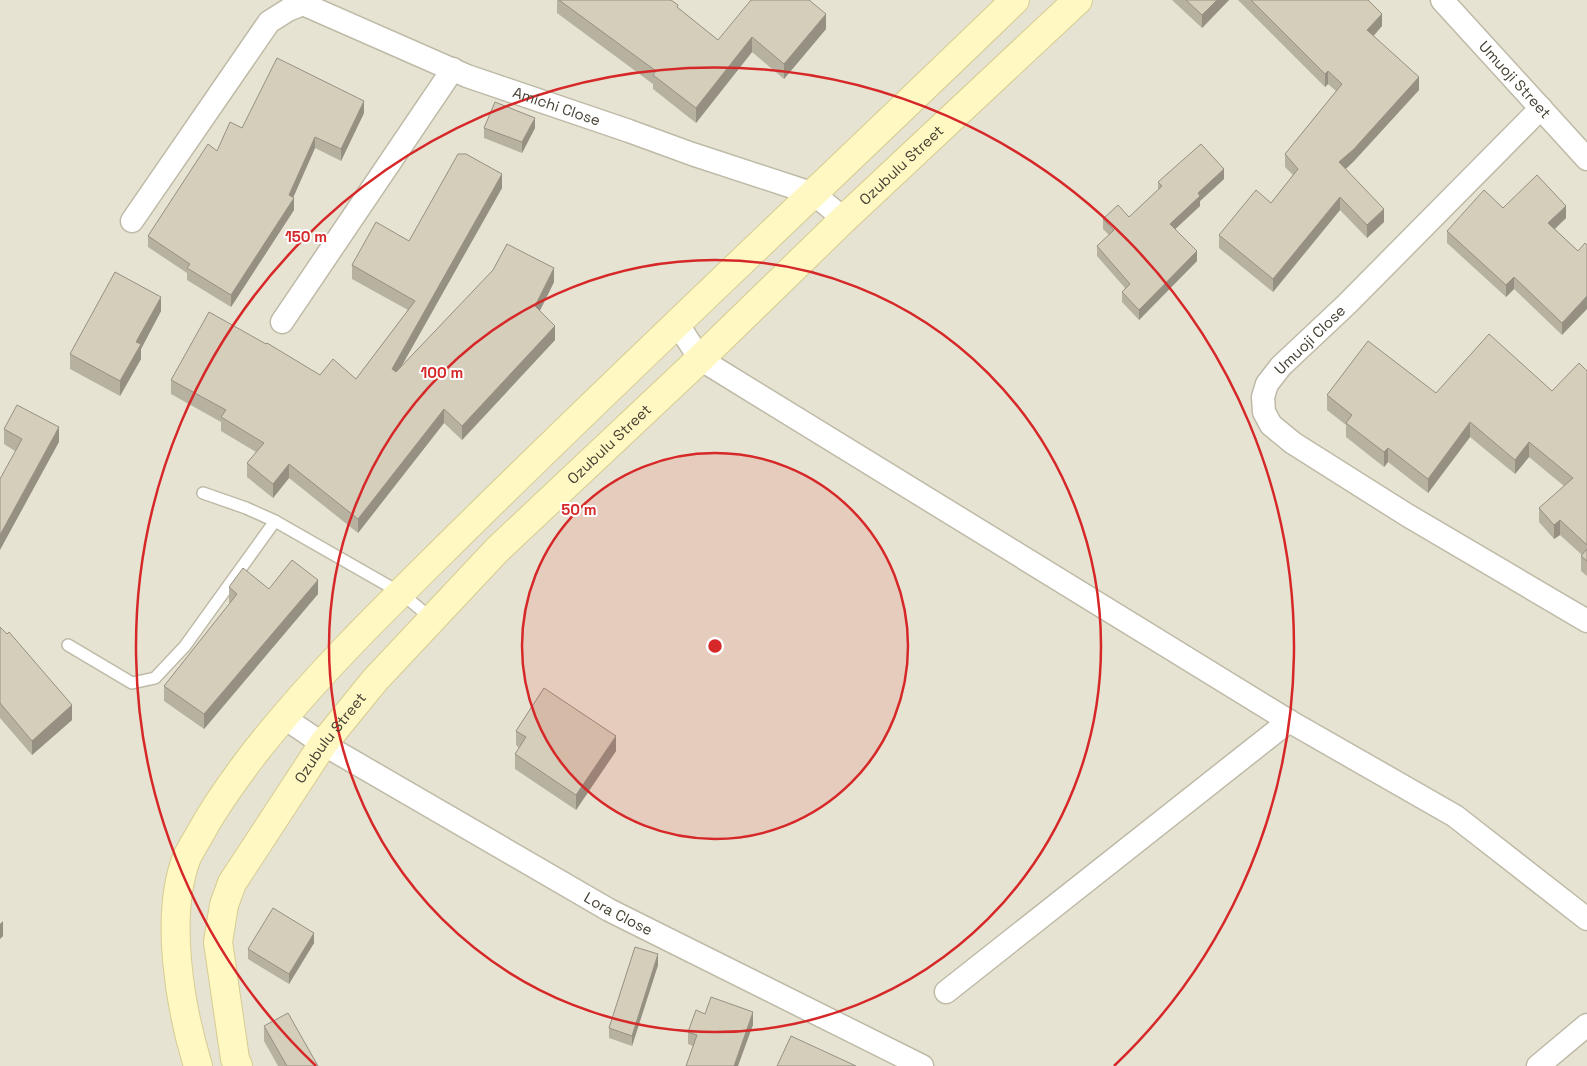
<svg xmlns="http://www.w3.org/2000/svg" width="1587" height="1066" font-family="'Space Grotesk',sans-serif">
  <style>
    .residential { fill: #e7e3d2 }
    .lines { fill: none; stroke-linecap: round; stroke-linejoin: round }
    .lane-casing { stroke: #bfbaa7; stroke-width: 14 }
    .street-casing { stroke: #bfbaa7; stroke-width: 25 }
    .secondary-casing { stroke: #d6cc92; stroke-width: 30 }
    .lane { stroke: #fff; stroke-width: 11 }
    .street { stroke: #fff; stroke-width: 22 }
    .secondary { stroke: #fff8c3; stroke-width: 28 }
    .wall { fill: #b7b1a0 }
    .shaded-wall { fill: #959082 }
    .building { fill: #d5ceba; stroke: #959082 }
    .ring { fill: none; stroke: #d62828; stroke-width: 2.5 }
    .labels { text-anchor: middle; stroke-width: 4; stroke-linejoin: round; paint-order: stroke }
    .street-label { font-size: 15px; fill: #464134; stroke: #fff }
    .centre { fill: #d62828; stroke: #fff; stroke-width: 2.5 }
    .ring-label { font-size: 15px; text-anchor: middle; font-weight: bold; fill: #d62828; stroke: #fff; stroke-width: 4; stroke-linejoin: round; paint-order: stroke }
  </style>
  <rect width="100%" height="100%" fill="#f3f1e5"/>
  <rect class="residential" x="0" y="0" width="1587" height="1066"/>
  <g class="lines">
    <defs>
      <g id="lane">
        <path d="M203 493 246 508 275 521 401 593 432 619"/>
        <path d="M68 645 132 683 155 678 185 646 275 521"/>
      </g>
      <g id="street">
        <path id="s1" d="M1442 0 1587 159"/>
        <path d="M1541 108 1347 304 1281 366 1267 384 1263 397 1264 412 1271 425 1293 443 1407 515 1587 621"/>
        <path id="s2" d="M132 221 269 22 288 10 303 4 467 76 629 131 692 154 814 194 844 219"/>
        <path d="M282 322 453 69"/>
        <path d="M677 323 700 359 1289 721 1455 816 1587 919"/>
        <path id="s3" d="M283 717 323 744 609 910 922 1066"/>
        <path d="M946 992 1289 721"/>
        <path d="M1538 1066 1587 1025"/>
      </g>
      <g id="secondary">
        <path d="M198 1066C180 1007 164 916 187 857 191 849 196 841 201 832 217 803 236 777 256 751 316 675 386 607 455 539 639 357 829 180 1015 0"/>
        <path id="s4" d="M238 1066 235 1059 218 942 224 905 232 883 323 744 375 680 497 550 700 359 844 219 1078 0"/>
      </g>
    </defs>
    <use href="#lane" class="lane-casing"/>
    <use href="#street" class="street-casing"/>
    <use href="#secondary" class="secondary-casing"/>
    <use href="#lane" class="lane"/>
    <use href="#street" class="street"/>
    <use href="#secondary" class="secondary"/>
  </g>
  <g class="wall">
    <path d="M557 0H671L678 8 718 40 826 29 784 79 752 52 696 123 653 89V84L557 13Z"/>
    <path d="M1172 0H1229L1202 28Z"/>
    <path d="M1238 0H1368L1382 26 1374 36 1419 90 1354 161 1346 169 1384 222 1367 238 1340 210 1273 292 1219 248V235L1271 203 1293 175 1285 167V154L1336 91 1328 84 1325 87Z"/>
    <path d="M364 113 341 161 315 148 293 198 294 210 231 307 187 280V273L148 247V236L217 151Z"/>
    <path d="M484 128H535L522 153 484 138Z"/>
    <path d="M1224 179 1200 201V206L1175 229 1197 261 1139 320 1122 302V292L1125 288 1097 256V246L1109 235 1103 229V219L1129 217 1158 190V182Z"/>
    <path d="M502 188 401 367 554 282 540 311 555 340 462 440 444 423 358 533 289 478 273 498 247 477V463L256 452 221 431V422L171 394V380L320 375 356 379 408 310 352 279V265L409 241Z"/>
    <path d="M1503 208 1566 218 1555 229 1578 251 1562 335 1514 289 1506 297 1447 243V231Z"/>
    <path d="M161 311 141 349V359L120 396 70 369V354Z"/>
    <path d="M1587 371V576L1581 571V556L1582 555 1560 535 1554 539 1539 522V508L1564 486 1529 457 1515 474 1470 437 1428 493 1388 462 1384 467 1346 437V425L1327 410V395L1552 391Z"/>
    <path d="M4 429 59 442 15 451 4 444Z"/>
    <path d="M229 587 269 589 318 594 204 729 164 701V686L230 603 229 602Z"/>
    <path d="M0 627 72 720 32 755 0 718Z"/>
    <path d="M516 731 616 751 576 810 515 769V754L519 748 516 745Z"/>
    <path d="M314 943 289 984 248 959V949Z"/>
    <path d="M658 965 632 1046 609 1038V1028Z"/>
    <path d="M705 1014 753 1025 693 1046 688 1044V1032Z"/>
    <path d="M264 1026 318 1066H278L264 1041Z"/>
  </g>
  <g class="shaded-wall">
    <path d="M1217 0H1229L1202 28V15Z"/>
    <path d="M826 14V29L784 79V64Z"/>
    <path d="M1382 14V26L1367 42V30Z"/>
    <path d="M752 37V52L696 123V108Z"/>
    <path d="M1328 71V84L1325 87V74Z"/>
    <path d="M1419 77V90L1354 161 1339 175V162Z"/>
    <path d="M364 101V113L341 161V149Z"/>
    <path d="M535 118V128L522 153V142Z"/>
    <path d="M315 137V148L292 200 294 198V210L231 307V295L289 195Z"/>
    <path d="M1224 169V179L1200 201V206L1170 234V224L1198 193Z"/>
    <path d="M502 174V188L392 383V369Z"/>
    <path d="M1340 197V210L1273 292V279Z"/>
    <path d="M1566 206V218L1548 235V223Z"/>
    <path d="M1384 209V222L1367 238V225Z"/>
    <path d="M1197 251V261L1139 320V310Z"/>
    <path d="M554 268V282L535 320V306Z"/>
    <path d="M1514 277V289L1506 297V285Z"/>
    <path d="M1587 296V309L1562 335V323Z"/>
    <path d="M161 297V311L141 349V359L120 396V381L136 342Z"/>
    <path d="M555 326V340L462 440V426Z"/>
    <path d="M444 409V423L358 533V519Z"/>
    <path d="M1470 422V437L1428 493V479Z"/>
    <path d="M59 427V442L0 550V535Z"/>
    <path d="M1529 442V457L1515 474V460Z"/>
    <path d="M1388 448V462L1384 467V452Z"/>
    <path d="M289 464V478L273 498V484Z"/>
    <path d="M1560 520V535L1554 539V525Z"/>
    <path d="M318 580V594L204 729V714Z"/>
    <path d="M72 705V720L32 755V741Z"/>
    <path d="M616 736V751L576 810V795Z"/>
    <path d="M3 921V936L0 939V924Z"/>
    <path d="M314 933V943L289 984V974Z"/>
    <path d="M658 954V965L632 1046V1036Z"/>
    <path d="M753 1012V1025L738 1066H734Z"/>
  </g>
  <g class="building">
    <path d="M559 0H671L678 5 677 7 718 40 751 0H809L826 14 784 64 752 37 696 108 653 75 656 71Z"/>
    <path d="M1186 0H1217L1202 15Z"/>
    <path d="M1251 0H1368L1382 14 1367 30 1419 77 1354 149 1339 162 1384 209 1367 225 1340 197 1273 279 1219 235 1256 190 1271 203 1298 169 1285 154 1342 84 1328 71 1325 74Z"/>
    <path d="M277 58 364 101 341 149 315 137 289 195 294 198 231 295 187 268 190 264 148 236 208 144 217 151 230 122 242 128Z"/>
    <path d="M495 102 535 118 522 142 484 128Z"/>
    <path d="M1201 144 1224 169 1198 193 1200 196 1170 224 1197 251 1139 310 1122 292 1130 284 1097 246 1114 230 1103 219 1118 205 1129 217 1162 186 1158 182Z"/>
    <path d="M458 154H466L502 174 392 369 396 372 493 270 507 244 554 268 535 306 555 326 462 426 444 409 358 519 289 464 273 484 247 463 264 443 221 417 226 410 171 380 209 312 266 344 267 343 320 375 333 359 356 379 415 301 352 265 376 222 409 241Z"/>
    <path d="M1537 175 1566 206 1548 223 1578 251 1585 243 1587 245V296L1562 323 1514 277 1506 285 1447 231 1484 190 1503 208Z"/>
    <path d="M115 272 161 297 136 342 141 344 120 381 70 354Z"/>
    <path d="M1489 334 1552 391 1579 363 1587 371V545L1560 520 1554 525 1539 508 1573 478 1529 442 1515 460 1470 422 1428 479 1388 448 1384 452 1346 423 1352 415 1327 395 1368 341 1436 393Z"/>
    <path d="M17 405 59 427 0 535V479L22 439 4 429Z"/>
    <path d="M1587 549V561L1581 556Z"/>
    <path d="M292 560 318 580 204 714 164 686 237 594 229 587 243 568 269 589Z"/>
    <path d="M0 627 7 634 9 632 72 705 32 741 0 703Z"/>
    <path d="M544 688 616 736 576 795 515 754 526 737 516 731Z"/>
    <path d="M273 908 314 933 289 974 248 949Z"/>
    <path d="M635 947 658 954 632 1036 609 1028Z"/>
    <path d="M711 997 753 1012 734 1066H686L697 1035 688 1032 696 1010 705 1014Z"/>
    <path d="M288 1013 318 1066H287L264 1026Z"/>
    <path d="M791 1036 856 1066H777Z"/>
  </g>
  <circle cx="715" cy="646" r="193" fill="#d62828" fill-opacity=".12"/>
  <g class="ring">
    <circle cx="715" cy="646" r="193"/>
    <circle cx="715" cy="646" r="386"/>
    <path d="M316 1066A579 579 0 1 1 1114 1066"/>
  </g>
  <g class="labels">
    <g class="street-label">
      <text dy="5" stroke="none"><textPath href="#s1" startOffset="108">Umuoji Street</textPath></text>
      <text dy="5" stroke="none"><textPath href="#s2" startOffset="554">Amichi Close</textPath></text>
      <text dy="5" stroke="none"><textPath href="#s4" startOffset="1172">Ozubulu Street</textPath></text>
      <text transform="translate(1310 340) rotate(-44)" y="5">Umuoji Close</text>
      <text dy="5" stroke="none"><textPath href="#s4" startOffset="768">Ozubulu Street</textPath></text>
      <text dy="5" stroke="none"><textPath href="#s4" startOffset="362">Ozubulu Street</textPath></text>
      <text dy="5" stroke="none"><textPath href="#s3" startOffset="389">Lora Close</textPath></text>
    </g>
  </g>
  <circle cx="715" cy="646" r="8" class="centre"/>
  <g class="ring-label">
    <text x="306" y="242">150 m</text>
    <text x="442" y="378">100 m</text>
    <text x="579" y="515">50 m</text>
  </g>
</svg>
